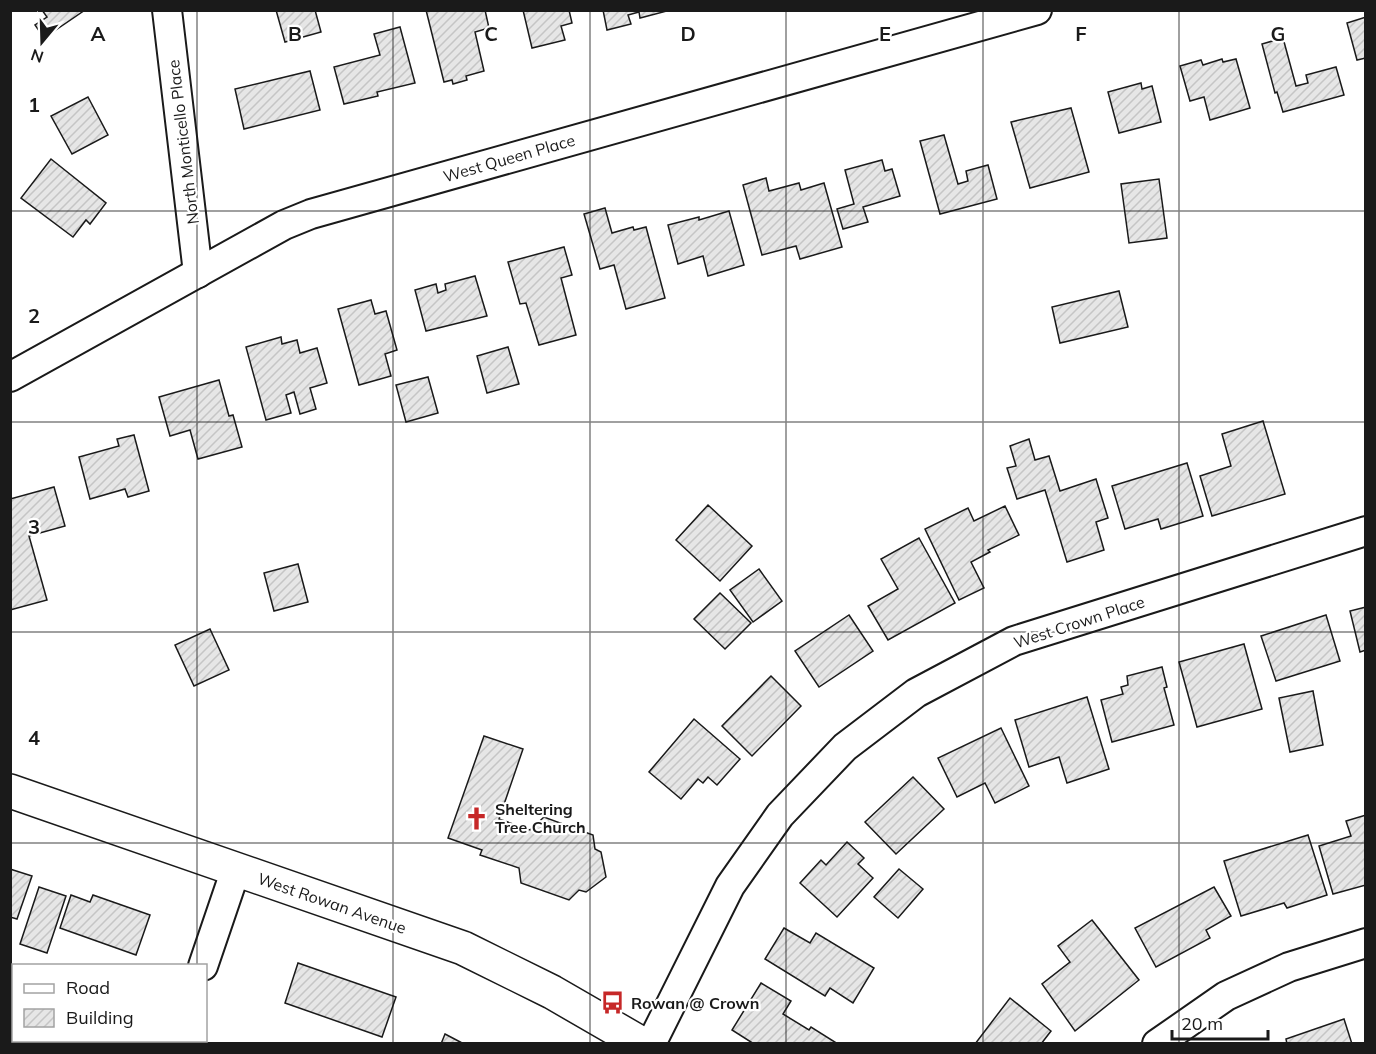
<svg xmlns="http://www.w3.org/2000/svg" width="1376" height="1054" font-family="Mulish,sans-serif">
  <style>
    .building { fill: url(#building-hatch); stroke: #1a1a1a; stroke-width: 1.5 }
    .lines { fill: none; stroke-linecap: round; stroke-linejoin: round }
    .street-casing { stroke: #1a1a1a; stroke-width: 32 }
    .secondary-casing { stroke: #1a1a1a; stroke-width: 36 }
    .street { stroke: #fff; stroke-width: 28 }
    .secondary { stroke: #fff; stroke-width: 33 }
    .grid { fill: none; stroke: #1a1a1a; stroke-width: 1.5; stroke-opacity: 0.55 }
    .labels { text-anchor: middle; stroke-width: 4.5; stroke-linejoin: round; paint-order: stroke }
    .street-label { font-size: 16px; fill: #1a1a1a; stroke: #fff }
    .poi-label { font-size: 16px; font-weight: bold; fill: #1a1a1a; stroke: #fff; text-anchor: start }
    .grid-label { font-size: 20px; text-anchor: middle; font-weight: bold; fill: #1a1a1a; stroke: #fff; stroke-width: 4.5; stroke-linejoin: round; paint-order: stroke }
  </style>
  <defs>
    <pattern id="building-hatch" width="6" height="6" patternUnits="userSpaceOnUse" patternTransform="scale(1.5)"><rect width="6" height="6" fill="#e6e6e6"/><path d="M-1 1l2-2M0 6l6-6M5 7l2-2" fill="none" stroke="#c5c5c5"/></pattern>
  </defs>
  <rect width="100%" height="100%" fill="#fff"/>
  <g class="building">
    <path d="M42 10H85L44 38 35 25 47 17Z"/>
    <path d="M276 10H315L321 32 285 42Z"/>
    <path d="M426 10H485L489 28 475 32 484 71 466 76 467 80 453 84 452 80 444 82Z"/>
    <path d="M523 10H569L572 23 561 26 565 40 532 48Z"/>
    <path d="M603 10H667V11L640 18 639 12 628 15 631 24 607 30Z"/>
    <path d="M1366 17V58L1357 60 1347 23Z"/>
    <path d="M400 27 415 83 377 92 378 96 344 104 334 67 380 55 374 34Z"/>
    <path d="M1283 38 1296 86 1308 83 1306 75 1336 67 1344 95 1283 112 1277 92 1275 93 1262 44Z"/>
    <path d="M1222 59 1223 62 1236 59 1250 108 1210 120 1204 97 1190 101 1180 66 1201 60 1203 65Z"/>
    <path d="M310 71 320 110 244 129 235 89Z"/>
    <path d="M1141 83 1142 89 1152 86 1161 122 1119 133 1108 92Z"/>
    <path d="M88 97 108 135 72 154 51 116Z"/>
    <path d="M1071 108 1089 172 1030 188 1011 122Z"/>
    <path d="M944 135 958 184 968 181 966 171 988 165 997 199 940 214 920 141Z"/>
    <path d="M51 159 106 203 90 224 86 220 73 237 21 198Z"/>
    <path d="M882 160 885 171 892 169 900 196 863 207 868 222 843 229 837 209 854 204 845 170Z"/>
    <path d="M766 178 769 191 799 183 801 190 824 183 842 247 800 259 796 246 762 255 743 185Z"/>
    <path d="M1159 179 1167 238 1129 243 1121 184Z"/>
    <path d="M605 208 612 233 633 227 634 230 646 227 665 298 626 309 614 265 600 269 584 214Z"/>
    <path d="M729 211 744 265 708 276 703 256 678 264 668 225 699 217V220Z"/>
    <path d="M564 247 572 275 561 278 576 335 539 345 526 303 520 304 508 262Z"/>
    <path d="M475 276 487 316 426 331 415 290 436 284 438 293 446 290 445 284Z"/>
    <path d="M1119 291 1128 327 1060 343 1052 307Z"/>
    <path d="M371 300 375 314 386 311 397 350 385 354 391 376 359 385 338 309Z"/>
    <path d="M281 337 282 344 297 340 300 353 317 348 327 383 310 388 316 409 300 414 294 392 286 395 291 413 266 420 246 347Z"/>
    <path d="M508 347 519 384 487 393 477 356Z"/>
    <path d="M428 377 438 413 406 422 396 385Z"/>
    <path d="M219 380 229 416 233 415 242 447 198 459 190 430 170 436 159 397Z"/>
    <path d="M1263 421 1285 494 1212 516 1200 476 1231 466 1222 434Z"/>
    <path d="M134 435 149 491 128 497 125 489 90 499 79 457 119 446 117 439Z"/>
    <path d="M1029 439 1035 460 1049 456 1060 491 1096 479 1108 518 1096 522 1104 550 1067 562 1045 490 1017 499 1007 468 1016 466 1010 446Z"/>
    <path d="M1187 463 1203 516 1161 529 1158 519 1125 529 1112 486Z"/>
    <path d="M54 487 65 526 29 536 47 600 10 610V499Z"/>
    <path d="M708 505 752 546 720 581 676 540Z"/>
    <path d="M1005 506 1019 535 988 550 990 552 971 562 984 588 959 600 925 529 968 508 974 521Z"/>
    <path d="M919 538 955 603 888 640 868 606 898 589 881 559Z"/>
    <path d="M298 564 308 602 274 611 264 573Z"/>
    <path d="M759 569 782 601 753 622 730 590Z"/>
    <path d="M720 593 751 623 725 649 694 619Z"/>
    <path d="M1366 607V650L1360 652 1350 611Z"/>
    <path d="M849 615 873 651 819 687 795 651Z"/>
    <path d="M1326 615 1340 661 1276 681 1261 636Z"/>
    <path d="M210 629 229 670 194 686 175 645Z"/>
    <path d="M1244 644 1262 709 1197 727 1179 662Z"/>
    <path d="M1162 667 1167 687 1164 688 1174 725 1112 742 1101 700 1123 694 1121 687 1128 685 1127 676Z"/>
    <path d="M771 676 801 706 752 756 722 726Z"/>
    <path d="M1313 691 1323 745 1290 752 1279 698Z"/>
    <path d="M1087 697 1109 769 1067 783 1059 757 1029 767 1015 720Z"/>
    <path d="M694 719 740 759 717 785 708 777 703 783 698 779 681 799 649 772Z"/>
    <path d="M1001 728 1029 786 995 803 985 783 957 797 938 758Z"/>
    <path d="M484 736 523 749 499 819 530 830 544 817 593 835 595 849 601 852 606 877 586 892 579 890 569 900 521 883 519 868 480 855 482 850 448 838Z"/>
    <path d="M913 777 944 809 896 854 865 822Z"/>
    <path d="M1366 815V885L1333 894 1319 846 1351 836 1346 821Z"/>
    <path d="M1308 835 1327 895 1287 908 1284 903 1241 916 1224 861Z"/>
    <path d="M847 842 864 858 858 864 873 878 837 917 800 883 821 860 826 865Z"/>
    <path d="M10 869 32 876 17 919 10 917Z"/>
    <path d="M899 869 923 889 898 918 874 897Z"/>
    <path d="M39 887 66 896 47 953 20 944Z"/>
    <path d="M1214 887 1231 916 1206 930 1210 938 1156 967 1135 928Z"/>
    <path d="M71 895 90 902 93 895 150 915 136 955 60 928Z"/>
    <path d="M1092 920 1139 980 1075 1031 1042 984 1070 962 1058 946Z"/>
    <path d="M784 928 810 943 816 933 874 968 853 1003 830 988 825 996 765 959Z"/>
    <path d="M298 963 396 997 382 1037 285 1003Z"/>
    <path d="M761 983 791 1001 783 1014 809 1030 811 1027 838 1044H754L732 1030Z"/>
    <path d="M1010 998 1051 1031 1041 1044H975Z"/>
    <path d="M1344 1019 1352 1044H1287L1286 1039Z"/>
    <path d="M445 1034 464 1044H441Z"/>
    <path d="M28 1040H57L64 1043 65 1040H108L107 1044H27Z"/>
  </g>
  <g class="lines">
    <defs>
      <g id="street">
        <path d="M167 10 198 273"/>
        <path d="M10 377 284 225 311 214 1037 10"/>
        <path d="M203 966 236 869"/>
        <path d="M177 1044 178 1040"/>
        <path d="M651 1044 730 886 780 815 845 747 916 693 1014 641 1366 531"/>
        <path d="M1157 1044 1226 996 1289 967 1366 943"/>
      </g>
      <path id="secondary" d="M10 791 463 948 552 992 642 1044"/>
    </defs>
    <use href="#street" class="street-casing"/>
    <use href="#secondary" class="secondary-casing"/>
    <use href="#street" class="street"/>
    <use href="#secondary" class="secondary"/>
  </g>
  <path class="grid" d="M197 10V966M393 10V1044M590 10V1044M786 10V1044M983 10V1044M1179 10V1044M10 211H1366M10 422H1366M10 632H1366M10 843H1366M197 1040V1044"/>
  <defs>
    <symbol id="church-bare" viewBox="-9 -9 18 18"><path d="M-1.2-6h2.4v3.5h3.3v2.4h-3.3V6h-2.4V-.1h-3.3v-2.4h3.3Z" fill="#c62828" stroke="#fff" stroke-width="2.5" paint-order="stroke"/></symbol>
    <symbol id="bus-bare" viewBox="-9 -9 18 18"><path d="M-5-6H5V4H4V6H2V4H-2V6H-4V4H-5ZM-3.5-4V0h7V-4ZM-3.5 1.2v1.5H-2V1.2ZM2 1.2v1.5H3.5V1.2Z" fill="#c62828" stroke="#fff" stroke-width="2.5" paint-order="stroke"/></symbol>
  </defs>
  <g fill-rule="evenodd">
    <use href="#church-bare" x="460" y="802" width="33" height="33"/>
    <use href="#bus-bare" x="596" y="986" width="33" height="33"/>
  </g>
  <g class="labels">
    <g class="street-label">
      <text transform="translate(183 142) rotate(-97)" y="6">North Monticello Place</text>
      <text transform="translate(509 158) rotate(-16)" y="6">West Queen Place</text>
      <text transform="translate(1079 622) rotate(-18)" y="6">West Crown Place</text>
      <text transform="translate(332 903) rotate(19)" y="6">West Rowan Avenue</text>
    </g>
    <g class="poi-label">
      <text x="495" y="815">Sheltering<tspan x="495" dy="18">Tree Church</tspan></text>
      <text x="631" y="1009">Rowan @ Crown</text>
    </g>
  </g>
  <g class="grid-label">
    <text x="98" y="41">A</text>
    <text x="295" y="41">B</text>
    <text x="491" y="41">C</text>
    <text x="688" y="41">D</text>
    <text x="885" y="41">E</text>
    <text x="1081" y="41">F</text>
    <text x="1278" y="41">G</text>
    <text x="34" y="112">1</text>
    <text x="34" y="323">2</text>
    <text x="34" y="534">3</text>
    <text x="34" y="745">4</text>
  </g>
  <rect width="1376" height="1054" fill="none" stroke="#1a1a1a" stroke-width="24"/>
  <rect x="12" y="964" width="195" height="78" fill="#ffffff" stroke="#a3a3a3" stroke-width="1.5"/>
  <rect x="24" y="984" width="30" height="9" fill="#ffffff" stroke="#a3a3a3" stroke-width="1.5"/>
  <text x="66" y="994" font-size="18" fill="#1a1a1a">Road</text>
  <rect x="24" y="1009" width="30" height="18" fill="url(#building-hatch)" stroke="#a3a3a3" stroke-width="1.5"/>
  <text x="66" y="1024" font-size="18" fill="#1a1a1a">Building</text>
  <g transform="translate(42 42) rotate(199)" stroke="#ffffff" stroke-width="4.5" paint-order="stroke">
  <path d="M0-4.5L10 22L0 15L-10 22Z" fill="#1a1a1a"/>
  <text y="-9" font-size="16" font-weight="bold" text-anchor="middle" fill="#1a1a1a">N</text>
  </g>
  <path d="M1172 1030v9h96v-9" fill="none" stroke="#1a1a1a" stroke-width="3"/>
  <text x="1181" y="1030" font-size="18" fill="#1a1a1a" stroke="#ffffff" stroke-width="4.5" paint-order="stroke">20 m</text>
</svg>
